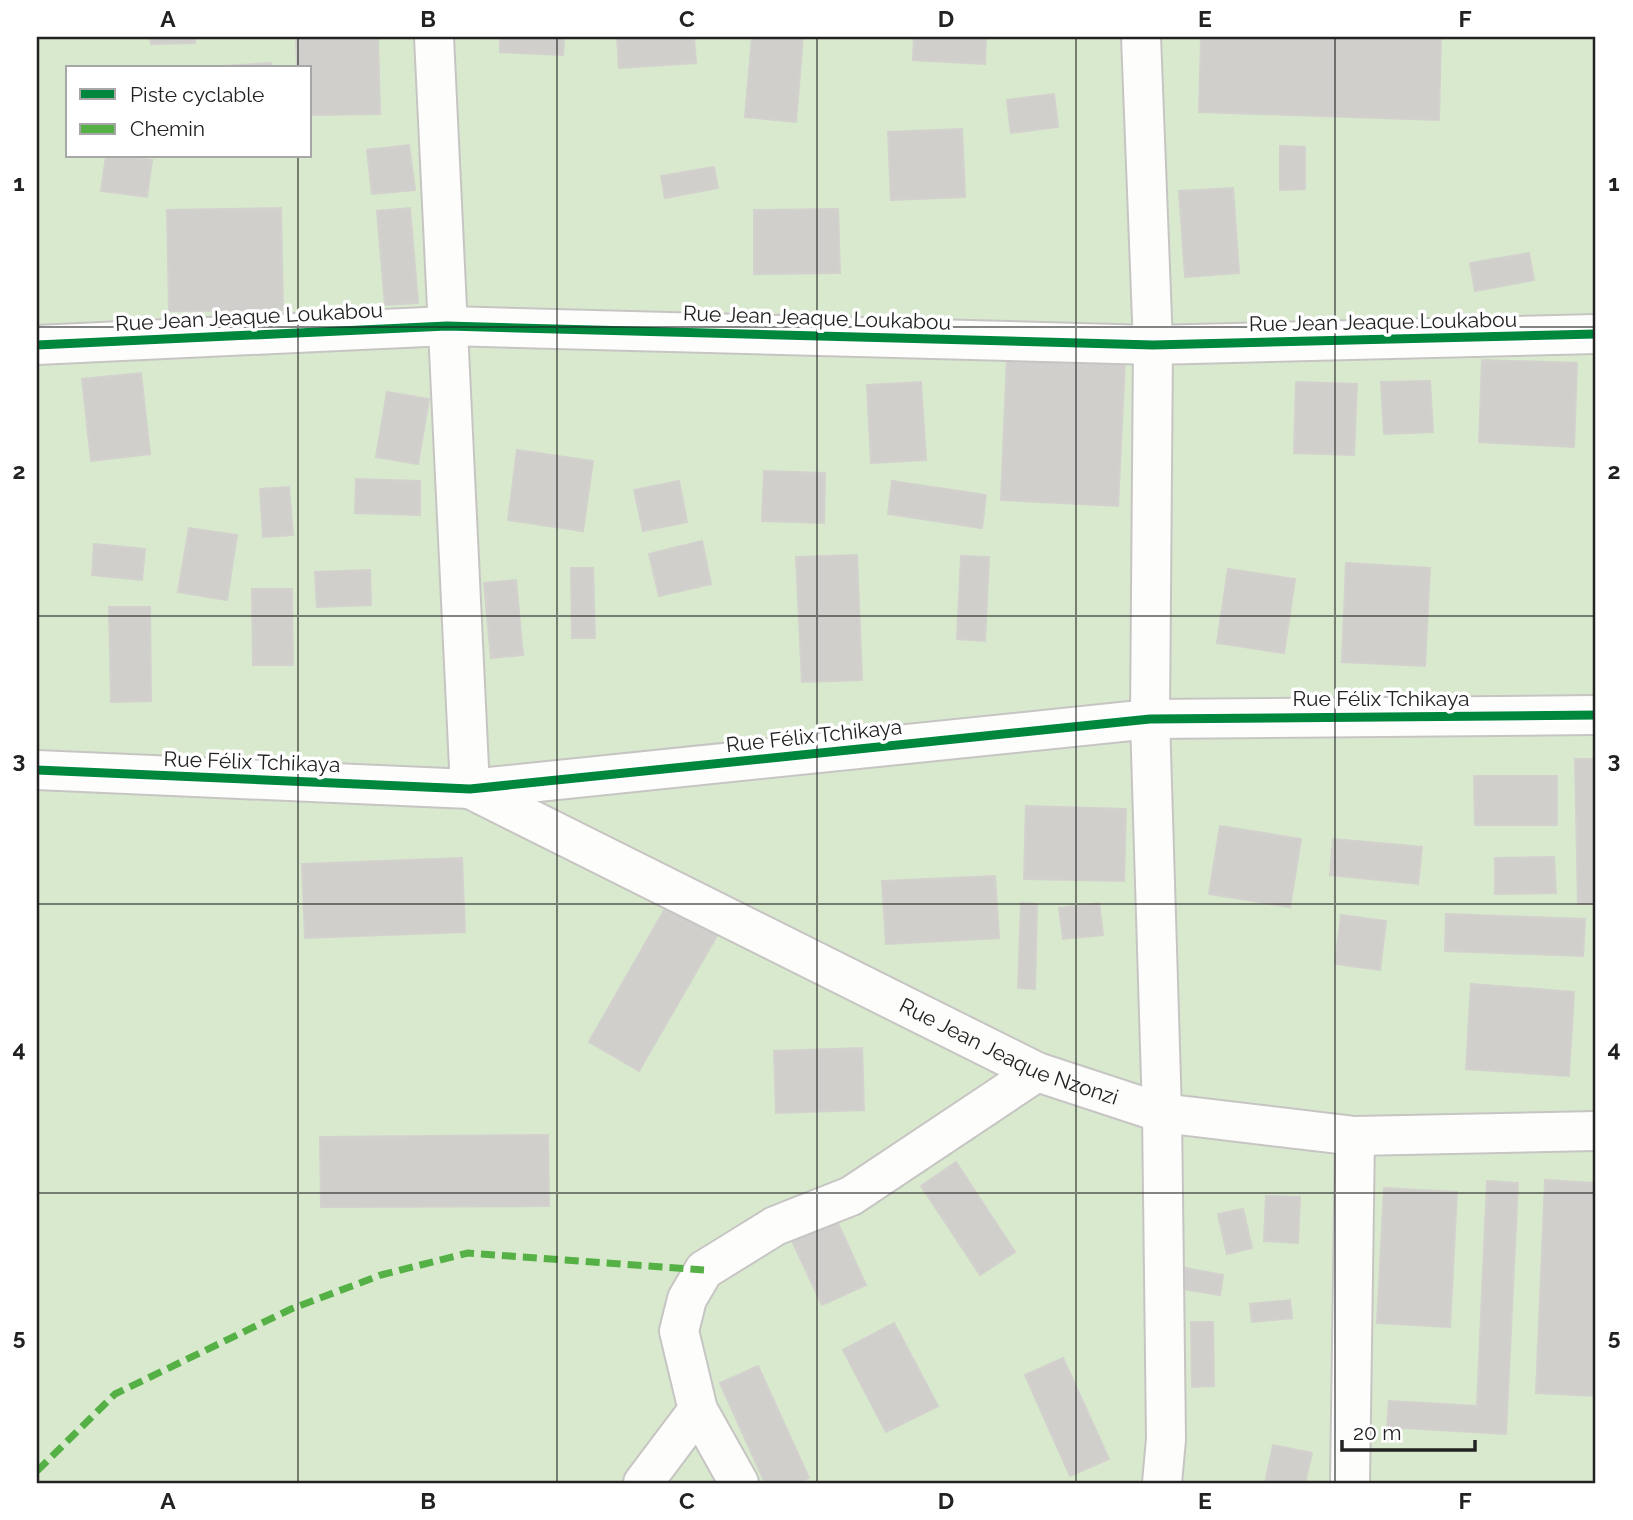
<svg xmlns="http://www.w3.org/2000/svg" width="1633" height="1520" font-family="Raleway,sans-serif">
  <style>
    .grass { fill: #d9e9ce; fill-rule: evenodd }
    .building { fill: #d1cfcc; stroke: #d3d1cd; stroke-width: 2 }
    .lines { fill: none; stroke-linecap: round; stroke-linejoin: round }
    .minor-casing { stroke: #c6c5c3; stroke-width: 42 }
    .minor { stroke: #fdfdfc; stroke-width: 38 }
    .quiet { stroke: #55b145; stroke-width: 7; stroke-dasharray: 14 7; stroke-linecap: butt }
    .cycleway-casing { stroke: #fff; stroke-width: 13 }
    .cycleway { stroke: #00873e; stroke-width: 9 }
    .grid { fill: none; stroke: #222; stroke-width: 2; stroke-opacity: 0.55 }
    .labels { text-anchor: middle; stroke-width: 7; stroke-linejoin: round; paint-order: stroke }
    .street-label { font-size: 21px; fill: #222; stroke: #fff }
    .neatline { fill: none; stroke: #222; stroke-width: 2.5 }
    .grid-label { font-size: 23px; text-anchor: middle; font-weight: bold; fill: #222 }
  </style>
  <rect width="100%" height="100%" fill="#f0efeb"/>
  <path class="grass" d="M37 37H1596V1483H37ZM68 68H310V156H68Z"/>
  <g class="building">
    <path d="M150 37H195V43L151 44Z"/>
    <path d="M296 37H378L380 114 310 115V68H297Z"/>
    <path d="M500 37H564L563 55 500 52Z"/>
    <path d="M617 37H694L696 63 619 68Z"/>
    <path d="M752 37H803L796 122 745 117Z"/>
    <path d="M914 37H986L985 64 913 60Z"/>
    <path d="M1201 37H1441L1439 120 1199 112Z"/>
    <path d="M271 63 272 68H193Z"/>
    <path d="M1054 94 1058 127 1011 133 1007 100Z"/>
    <path d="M962 129 965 197 891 200 888 132Z"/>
    <path d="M409 145 415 190 372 194 367 150Z"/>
    <path d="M1280 146 1305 147V189L1280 190Z"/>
    <path d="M106 156 152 160 147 197 101 191Z"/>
    <path d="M714 167 718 188 665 198 661 176Z"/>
    <path d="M1233 188 1239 273 1185 277 1179 191Z"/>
    <path d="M281 208 283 310 169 311 167 210Z"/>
    <path d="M410 208 418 303 385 305 377 211Z"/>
    <path d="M838 209 840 273 754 274V210Z"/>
    <path d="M1529 253 1534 280 1475 291 1470 263Z"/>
    <path d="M1007 356 1125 362 1118 506 1001 500Z"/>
    <path d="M1482 360 1577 363 1574 447 1479 442Z"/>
    <path d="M141 373 150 454 91 461 82 379Z"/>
    <path d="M1430 381 1433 432 1384 434 1381 382Z"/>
    <path d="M921 382 926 460 871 463 867 385Z"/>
    <path d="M1296 382 1357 384 1354 455 1294 453Z"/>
    <path d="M387 392 429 399 418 464 376 457Z"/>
    <path d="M517 450 593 461 583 531 508 520Z"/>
    <path d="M764 471 825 473 824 523 762 521Z"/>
    <path d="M356 479 420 481V515L355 513Z"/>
    <path d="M679 481 687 522 643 531 634 490Z"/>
    <path d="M892 481 986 495 982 528 888 514Z"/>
    <path d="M289 487 293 535 263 537 260 489Z"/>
    <path d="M189 528 237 535 227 600 178 592Z"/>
    <path d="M702 541 711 584 659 596 649 554Z"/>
    <path d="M94 544 145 549 142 580 92 575Z"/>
    <path d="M857 555 862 680 802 682 796 557Z"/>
    <path d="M961 556 989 557 985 641 957 639Z"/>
    <path d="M1346 563 1430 568 1425 666 1342 662Z"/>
    <path d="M571 568H593L595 638H572Z"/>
    <path d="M1228 569 1295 579 1284 653 1217 643Z"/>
    <path d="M370 570 371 605 317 607 315 572Z"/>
    <path d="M516 580 523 655 491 658 484 583Z"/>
    <path d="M252 589H292L293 665H253Z"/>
    <path d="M109 607H150L151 701 111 702Z"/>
    <path d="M1575 759H1596V904H1578Z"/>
    <path d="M1474 776H1557V825H1475Z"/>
    <path d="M1026 806 1126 809 1124 881 1024 879Z"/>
    <path d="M1220 826 1301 839 1290 907 1209 894Z"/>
    <path d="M1333 839 1422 847 1418 884 1330 875Z"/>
    <path d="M1554 857 1556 893 1495 894V858Z"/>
    <path d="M462 858 465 932 305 938 302 864Z"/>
    <path d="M995 876 999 938 886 944 882 881Z"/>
    <path d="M671 898 722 927 639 1071 589 1042Z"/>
    <path d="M1021 903 1037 904 1035 989 1018 988Z"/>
    <path d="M1099 903 1103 935 1063 939 1059 908Z"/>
    <path d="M1446 914 1585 919 1583 956 1445 951Z"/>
    <path d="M1341 915 1386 921 1380 970 1335 964Z"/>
    <path d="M1471 984 1574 992 1569 1076 1466 1069Z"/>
    <path d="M862 1048 864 1110 776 1113 774 1051Z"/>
    <path d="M548 1135 549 1206 321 1207 320 1137Z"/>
    <path d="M956 1162 1015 1252 980 1275 921 1186Z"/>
    <path d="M1545 1180 1596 1183V1396L1536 1393Z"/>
    <path d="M1487 1181 1518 1183 1506 1434 1387 1427 1389 1401 1477 1406Z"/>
    <path d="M1384 1188 1457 1192 1450 1327 1377 1323Z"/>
    <path d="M1266 1196 1300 1197 1298 1243 1264 1241Z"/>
    <path d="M831 1208 866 1285 822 1305 786 1228Z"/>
    <path d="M1243 1209 1252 1248 1227 1254 1218 1214Z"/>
    <path d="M1185 1268 1223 1275 1220 1295 1182 1289Z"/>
    <path d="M1290 1300 1292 1318 1252 1322 1250 1304Z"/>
    <path d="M1191 1322H1213L1214 1386 1192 1387Z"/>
    <path d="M894 1323 938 1406 886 1432 843 1350Z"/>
    <path d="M1063 1358 1109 1459 1070 1476 1025 1375Z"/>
    <path d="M758 1366 809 1478 798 1483H765L720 1383Z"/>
    <path d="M1273 1445 1312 1453 1305 1483H1265Z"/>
  </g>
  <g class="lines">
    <defs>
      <g id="minor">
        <path d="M434 37 470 789"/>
        <path d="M1141 37 1153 345 1150 719 1162 1113 1166 1439 1162 1483"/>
        <path d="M37 345 447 326 1153 345 1596 334"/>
        <path d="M37 770 470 789 1150 719 1596 715"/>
        <path id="s1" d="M470 789 1037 1072 1162 1113 1355 1136 1596 1131"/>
        <path d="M698 1410 739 1483"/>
        <path d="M643 1483 698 1410 679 1331 687 1299 704 1270 775 1226 851 1196 1037 1072"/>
        <path d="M1350 1483 1355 1136"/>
      </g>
    </defs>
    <use href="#minor" class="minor-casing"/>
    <use href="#minor" class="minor"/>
    <path class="quiet" d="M37 1471 115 1394 291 1309 381 1275 468 1253 704 1270"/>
    <defs>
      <g id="cycleway">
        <path d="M37 345 447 326 1153 345 1596 334"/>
        <path d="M37 770 470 789 1150 719 1596 715"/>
      </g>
    </defs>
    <use href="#cycleway" class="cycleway-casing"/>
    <use href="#cycleway" class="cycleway"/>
  </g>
  <path class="grid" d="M298 37V68M557 37V1483M817 37V1483M1076 37V1483M1335 37V1483M298 156V1483M37 327H1596M37 616H1596M37 904H1596M37 1193H1596"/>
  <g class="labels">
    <g class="street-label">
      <text transform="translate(249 317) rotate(-3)" y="7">Rue Jean Jeaque Loukabou</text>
      <text transform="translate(817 318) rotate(2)" y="7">Rue Jean Jeaque Loukabou</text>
      <text transform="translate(1383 322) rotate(-1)" y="7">Rue Jean Jeaque Loukabou</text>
      <text x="1381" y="706">Rue Félix Tchikaya</text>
      <text transform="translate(814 736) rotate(-6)" y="7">Rue Félix Tchikaya</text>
      <text transform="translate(252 762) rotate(2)" y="7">Rue Félix Tchikaya</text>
      <text dy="7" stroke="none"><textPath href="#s1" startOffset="600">Rue Jean Jeaque Nzonzi</textPath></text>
    </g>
  </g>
  <rect width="1633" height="1520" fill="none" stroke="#ffffff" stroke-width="77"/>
  <rect x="66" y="66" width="245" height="91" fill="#ffffff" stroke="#a7a7a7" stroke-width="2"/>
  <rect x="80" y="89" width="35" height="10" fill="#00873e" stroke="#a7a7a7" stroke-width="2"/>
  <text x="130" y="102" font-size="21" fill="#222222">Piste cyclable</text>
  <rect x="80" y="124" width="35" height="10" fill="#55b145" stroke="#a7a7a7" stroke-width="2"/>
  <text x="130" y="136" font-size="21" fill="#222222">Chemin</text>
  <path d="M1342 1440v10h133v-10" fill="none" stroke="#222222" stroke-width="3.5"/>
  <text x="1353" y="1440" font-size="21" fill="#222222" stroke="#ffffff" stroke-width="5" paint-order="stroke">20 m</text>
  <rect x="38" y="38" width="1556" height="1444" class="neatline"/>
  <g class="grid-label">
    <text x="168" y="27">A</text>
    <text x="428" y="27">B</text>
    <text x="687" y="27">C</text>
    <text x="946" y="27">D</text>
    <text x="1205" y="27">E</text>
    <text x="1465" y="27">F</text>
    <text x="19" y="191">1</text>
    <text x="1614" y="191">1</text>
    <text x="19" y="479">2</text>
    <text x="1614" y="479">2</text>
    <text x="19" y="768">3</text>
    <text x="1614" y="768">3</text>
    <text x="19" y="1057">4</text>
    <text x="1614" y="1057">4</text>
    <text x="19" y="1345">5</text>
    <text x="1614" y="1345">5</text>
    <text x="168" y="1509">A</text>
    <text x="428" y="1509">B</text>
    <text x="687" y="1509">C</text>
    <text x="946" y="1509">D</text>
    <text x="1205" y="1509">E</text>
    <text x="1465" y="1509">F</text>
  </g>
</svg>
